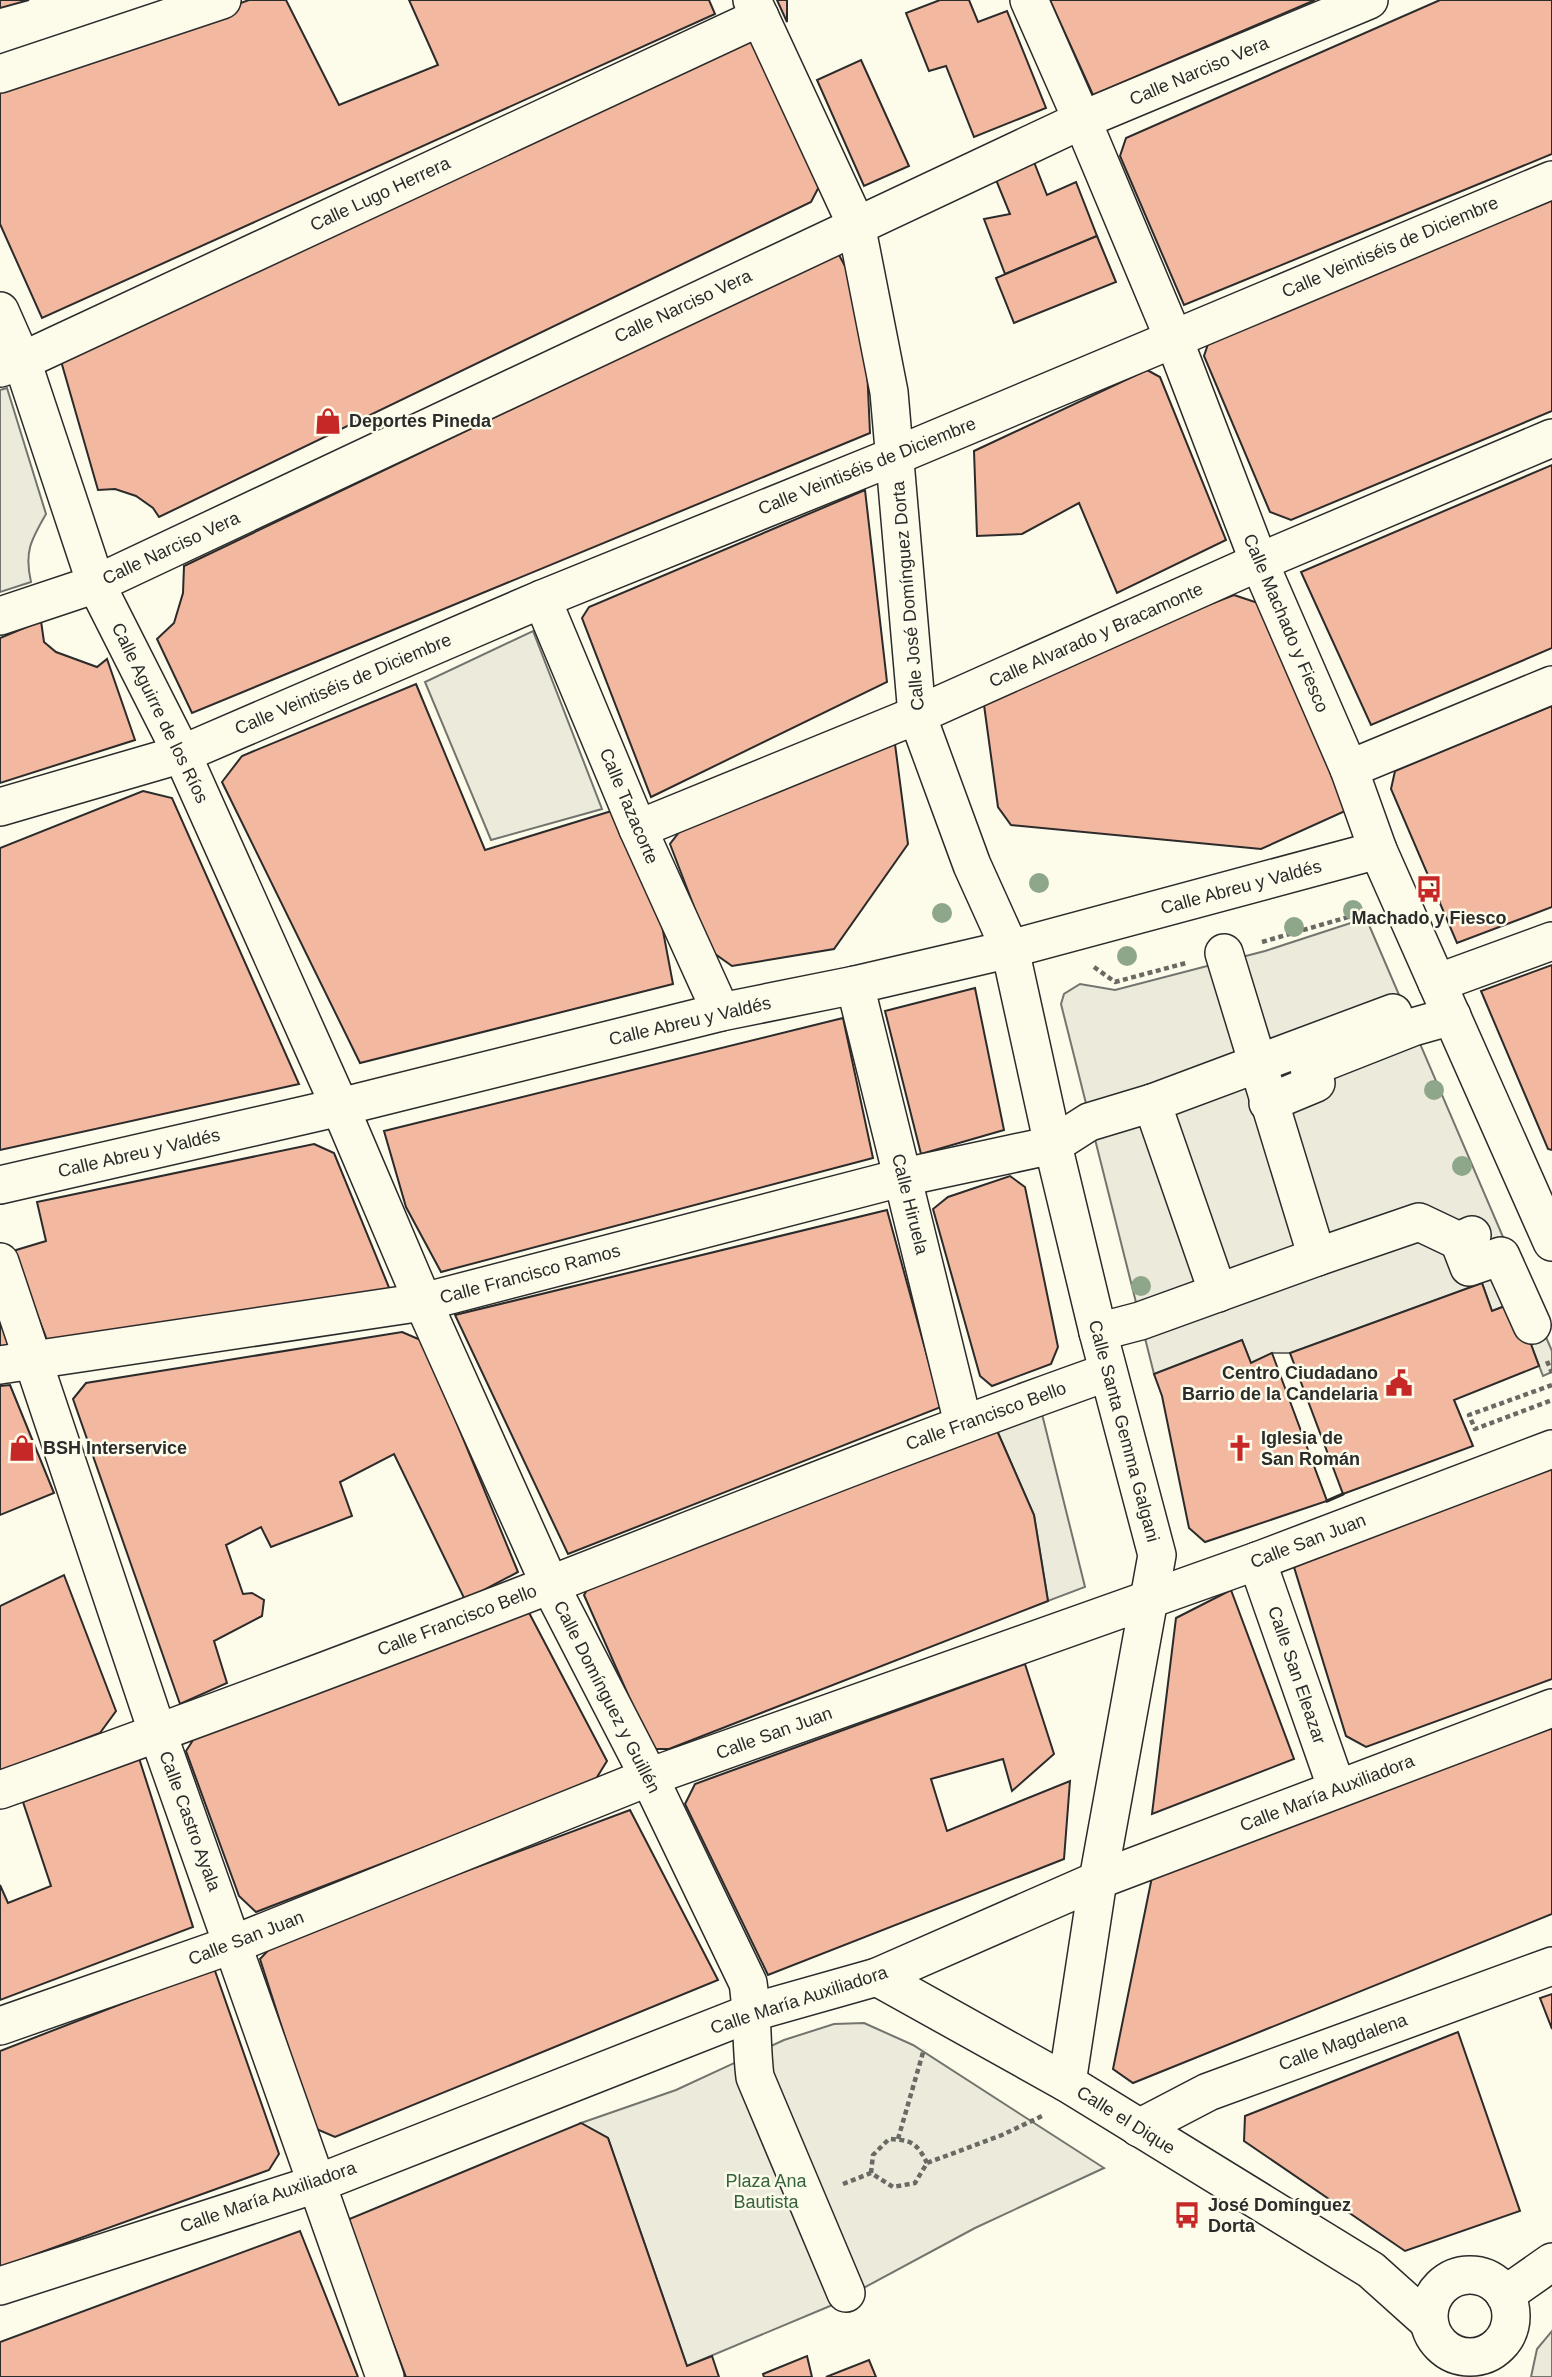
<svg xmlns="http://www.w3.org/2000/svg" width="1552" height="2377" font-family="Helvetica,sans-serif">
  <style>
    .green { fill: #ecebdb; stroke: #74746e; stroke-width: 2 }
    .parking { fill: #eceadb; stroke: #74746e; stroke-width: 2 }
    .building { fill: #f2b8a0; stroke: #2b2b2b; stroke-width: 2 }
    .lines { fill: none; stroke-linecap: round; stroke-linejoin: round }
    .street-casing { stroke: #2b2b2b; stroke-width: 40 }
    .path { stroke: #6a6964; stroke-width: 4.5; stroke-dasharray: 5 3.5; stroke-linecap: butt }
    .street { stroke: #fdfbea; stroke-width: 37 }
    .wall { stroke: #2b2b2b; stroke-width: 3.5 }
    .tree { fill: #8ea78a }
    .labels { text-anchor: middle; stroke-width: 5; stroke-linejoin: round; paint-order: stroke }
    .street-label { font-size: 18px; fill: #2b2b2b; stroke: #fdfbea }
    .poi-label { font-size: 18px; font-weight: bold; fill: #2b2b2b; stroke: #fdfbea; text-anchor: start }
    .park-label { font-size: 18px; fill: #34623c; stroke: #fdfbea }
  </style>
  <rect width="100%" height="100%" fill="#fdfbea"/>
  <g class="green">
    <path d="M7 388 46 514C31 540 24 552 31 582L0 592V390Z"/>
    <path d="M533 631 602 809 491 840 425 682Z"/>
    <path d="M1042 1414 1085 1587 1048 1601 1034 1515 995 1426Z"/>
    <path d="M864 2023 913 2045 1104 2168 975 2228 830 2306 687 2366 608 2138 581 2123 676 2090 784 2040 834 2024Z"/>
  </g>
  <g class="parking">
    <path d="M1366 918 1552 1351V1372L1543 1376 1525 1329 1505 1306 1492 1311 1482 1283 1290 1353H1272L1251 1363 1242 1340 1154 1374 1061 1004 1064 994 1080 984 1115 990 1265 951Z"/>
    <path d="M1552 2331V2377H1531L1537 2349Z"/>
  </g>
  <g class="building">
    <path d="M0 0H29L0 8Z"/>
    <path d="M249 0H286L339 105 438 65 409 0H709L715 14 42 318 0 224V88Z"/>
    <path d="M777 0H787V22Z"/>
    <path d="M940 0H969L978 22 1007 11 1046 108 974 137 946 66 929 71 906 13Z"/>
    <path d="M1050 0H1315L1093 95Z"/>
    <path d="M1440 0H1552V154L1184 305 1120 156 1126 138Z"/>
    <path d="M745 36 764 54 823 179 811 202 159 517 153 508 136 496 115 489 98 490 61 361Z"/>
    <path d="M861 60 909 166 864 186 817 80Z"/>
    <path d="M1032 157 1047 195 1076 182 1097 236 1005 274 984 219 1010 214 994 175Z"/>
    <path d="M1552 198V411L1291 520 1270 512 1204 356 1209 341Z"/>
    <path d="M1097 236 1116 282 1014 323 996 278Z"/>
    <path d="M838 253 864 302 870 433 192 713 157 639 174 623 183 593 184 566Z"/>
    <path d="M1147 370 1160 377 1226 540 1117 593 1079 503 1022 534 977 536 974 451Z"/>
    <path d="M1552 465V648L1371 725 1301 572Z"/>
    <path d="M865 490 887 682 651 797 582 618 589 607Z"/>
    <path d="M1234 595 1261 604 1354 807 1261 849 1011 825 998 807 984 705 1006 683Z"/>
    <path d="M41 621 44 642 56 652 97 667 107 659 135 740 0 783V638Z"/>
    <path d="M416 684 485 850 618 809 654 883 673 984 360 1063 222 782 242 756Z"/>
    <path d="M1552 706V907L1457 943 1391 789 1395 771Z"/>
    <path d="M895 744 908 844 834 949 732 966 711 951 670 844 680 831Z"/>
    <path d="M143 791 172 798 299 1084 0 1150V848Z"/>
    <path d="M1552 965V1150L1548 1149 1481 991Z"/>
    <path d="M975 988 1004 1130 921 1154 885 1011Z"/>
    <path d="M843 1018 873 1158 441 1272 406 1207 384 1131Z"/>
    <path d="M314 1144 334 1153 390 1290 47 1340 13 1251 46 1241 37 1202Z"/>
    <path d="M1010 1176 1025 1187 1058 1347 1051 1364 992 1386 980 1376 933 1209 948 1197Z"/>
    <path d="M887 1210 941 1407 568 1554 455 1315Z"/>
    <path d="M1482 1283 1492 1311 1505 1306 1525 1328 1539 1366 1454 1400 1473 1446 1343 1494 1290 1353Z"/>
    <path d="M0 1310 16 1351 0 1353Z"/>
    <path d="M402 1332 423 1341 518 1572 465 1600 394 1454 340 1482 352 1516 271 1547 261 1527 226 1545 243 1594 252 1593 264 1600 262 1616 214 1641 227 1683 180 1704 73 1399 86 1383Z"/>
    <path d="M1242 1340 1251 1363 1272 1353 1327 1501 1205 1542 1189 1528 1162 1396 1154 1374Z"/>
    <path d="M10 1385 54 1493 0 1515V1386Z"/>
    <path d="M995 1426 1034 1515 1048 1601 669 1749H652L584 1595 595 1576Z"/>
    <path d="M1552 1468V1679L1366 1747 1346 1736 1294 1567Z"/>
    <path d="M64 1575 116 1711 100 1733 0 1771V1606Z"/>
    <path d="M1231 1590 1294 1759 1152 1814 1176 1618Z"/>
    <path d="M526 1607 607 1761 594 1782 256 1912 239 1896 186 1751 195 1737Z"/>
    <path d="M1025 1664 1054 1754 1012 1791 1003 1759 931 1779 947 1831 1070 1781 1064 1859 768 1975 685 1804 695 1784Z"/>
    <path d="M1552 1720V1914L1133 2083 1113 2069 1153 1872Z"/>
    <path d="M138 1755 193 1927 0 2000V1885L8 1903 51 1886 23 1802Z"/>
    <path d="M630 1810 718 1980 335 2137 314 2128 260 1959 276 1942Z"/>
    <path d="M214 1968 279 2154 269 2170 0 2267V2051Z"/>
    <path d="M1552 1994V2029L1540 1998Z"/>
    <path d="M1458 2032 1520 2211 1405 2251 1244 2141 1245 2116Z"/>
    <path d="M581 2123 608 2138 687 2366 712 2356 719 2377H406L347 2220Z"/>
    <path d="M300 2231 358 2377H0V2342Z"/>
    <path d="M807 2356 812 2377H764L763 2374Z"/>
    <path d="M869 2360 876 2377H826Z"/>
  </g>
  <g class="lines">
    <defs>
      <g id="street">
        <path d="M752 0 856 224 889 392 917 715 972 865 1010 949 1053 1145 1098 1332 1157 1555 1098 1880 1067 2083"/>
        <path d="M1029 0 1082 120 1173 337 1259 562 1349 769 1378 850 1552 1242"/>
        <path d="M0 74 222 0"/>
        <path d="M0 311 22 361 96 584 182 754 340 1107 423 1302 550 1585 649 1777 748 1983C753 2015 751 2046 755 2077L846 2293"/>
        <path d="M0 368 22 361 760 17"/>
        <path d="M542 599 638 829 721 1012"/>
        <path d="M0 616 96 584 1082 120 1369 0"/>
        <path d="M1349 769 1552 685"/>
        <path d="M0 807 182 754 542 599 895 456 1552 180"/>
        <path d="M638 829 917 715 1259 562 1552 438"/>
        <path d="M1437 983 1552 941"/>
        <path d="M855 985 963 1423"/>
        <path d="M1268 1103 1316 1083 1309 1068 1413 1027 1452 1016"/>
        <path d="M0 1185 340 1107 721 1012 855 985 1010 949 1378 850"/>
        <path d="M1459 1241 1469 1267 1501 1256 1532 1325"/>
        <path d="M1317 1257 1419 1222 1459 1241 1472 1235"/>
        <path d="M0 1262 158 1734 385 2377"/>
        <path d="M1218 1293 1152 1103 1393 1013"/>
        <path d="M1098 1332 1140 1321 1317 1257 1224 953"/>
        <path d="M0 1365 423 1302 904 1177 1053 1145 1089 1122 1152 1103"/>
        <path d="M1257 1561 1337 1789"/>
        <path d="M0 1790C185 1724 369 1655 552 1584 737 1512 921 1438 1108 1372"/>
        <path d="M877 1977 1067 2083 1371 2270 1429 2322"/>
        <path d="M0 2026 234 1944 649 1777 1257 1561 1552 1449"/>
        <path d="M1139 2128 1208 2092 1552 1966"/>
        <circle cx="1470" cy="2316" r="41"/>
        <path d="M0 2286 316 2184 753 2012 877 1977 1098 1880 1552 1708"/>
        <path d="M1505 2295 1552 2262"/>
      </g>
    </defs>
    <use href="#street" class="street-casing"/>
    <g class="path">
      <path d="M1262 942 1362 913"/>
      <path d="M1094 967 1115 982 1186 963"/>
      <path d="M1547 1361 1552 1373"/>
      <path d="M1552 1385 1469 1415 1475 1429 1552 1400"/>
      <path d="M898 2139 924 2049"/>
      <path d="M871 2173 873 2155 889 2139C912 2140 917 2143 927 2163"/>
      <path d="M843 2184 871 2173 893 2187 915 2183 927 2163 1002 2135 1042 2116"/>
    </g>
    <use href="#street" class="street"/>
    <path class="wall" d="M1327 1501 1343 1494"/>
  </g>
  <g class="tree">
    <circle cx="1039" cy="883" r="10"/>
    <circle cx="1353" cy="910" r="10"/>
    <circle cx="942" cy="913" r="10"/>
    <circle cx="1294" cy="927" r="10"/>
    <circle cx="1127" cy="956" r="10"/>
    <circle cx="1434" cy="1090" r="10"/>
    <circle cx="1462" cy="1166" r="10"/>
    <circle cx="1141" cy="1286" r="10"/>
  </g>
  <defs>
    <symbol id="shop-bare" viewBox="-9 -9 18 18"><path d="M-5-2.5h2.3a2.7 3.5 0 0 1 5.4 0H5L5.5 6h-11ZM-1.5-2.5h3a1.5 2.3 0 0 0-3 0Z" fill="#c62828" stroke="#fdfbea" stroke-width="2.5" paint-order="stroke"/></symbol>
    <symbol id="bus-bare" viewBox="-9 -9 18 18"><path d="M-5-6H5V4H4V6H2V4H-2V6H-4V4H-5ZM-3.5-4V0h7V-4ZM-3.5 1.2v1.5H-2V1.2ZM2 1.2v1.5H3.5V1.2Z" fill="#c62828" stroke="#fdfbea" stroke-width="2.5" paint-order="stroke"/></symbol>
    <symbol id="civic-bare" viewBox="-9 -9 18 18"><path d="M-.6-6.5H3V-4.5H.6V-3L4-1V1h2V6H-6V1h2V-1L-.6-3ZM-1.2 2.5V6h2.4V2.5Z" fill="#c62828" stroke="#fdfbea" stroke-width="2.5" paint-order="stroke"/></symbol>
    <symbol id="church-bare" viewBox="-9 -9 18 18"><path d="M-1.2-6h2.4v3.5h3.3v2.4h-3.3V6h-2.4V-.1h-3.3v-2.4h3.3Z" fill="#c62828" stroke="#fdfbea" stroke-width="2.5" paint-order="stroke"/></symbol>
  </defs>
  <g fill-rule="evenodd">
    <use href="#shop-bare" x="309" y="402" width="38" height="38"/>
    <use href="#bus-bare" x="1410" y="870" width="38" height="38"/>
    <use href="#civic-bare" x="1380" y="1364" width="38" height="38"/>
    <use href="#shop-bare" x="3" y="1429" width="38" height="38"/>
    <use href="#church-bare" x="1221" y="1429" width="38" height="38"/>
    <use href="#bus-bare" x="1168" y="2196" width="38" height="38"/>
  </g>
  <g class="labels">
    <g class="street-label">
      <text transform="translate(1199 71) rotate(-23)" y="6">Calle Narciso Vera</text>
      <text transform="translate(380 194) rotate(-25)" y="6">Calle Lugo Herrera</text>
      <text transform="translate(1390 247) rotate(-23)" y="6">Calle Veintiséis de Diciembre</text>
      <text transform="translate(683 306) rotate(-25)" y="6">Calle Narciso Vera</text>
      <text transform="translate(867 466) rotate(-22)" y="6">Calle Veintiséis de Diciembre</text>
      <text transform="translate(171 548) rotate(-25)" y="6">Calle Narciso Vera</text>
      <text transform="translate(908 596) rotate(-95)" y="6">Calle José Domínguez Dorta</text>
      <text transform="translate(1286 623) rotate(67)" y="6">Calle Machado y Fiesco</text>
      <text transform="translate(1096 635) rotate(-24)" y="6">Calle Alvarado y Bracamonte</text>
      <text transform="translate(343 684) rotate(-23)" y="6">Calle Veintiséis de Diciembre</text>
      <text transform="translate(160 713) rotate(64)" y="6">Calle Aguirre de los Ríos</text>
      <text transform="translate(629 806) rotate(67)" y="6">Calle Tazacorte</text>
      <text transform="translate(1241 887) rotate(-15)" y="6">Calle Abreu y Valdés</text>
      <text transform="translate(690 1021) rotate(-13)" y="6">Calle Abreu y Valdés</text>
      <text transform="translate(139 1153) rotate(-13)" y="6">Calle Abreu y Valdés</text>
      <text transform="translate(910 1204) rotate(76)" y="6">Calle Hiruela</text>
      <text transform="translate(530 1274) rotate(-15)" y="6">Calle Francisco Ramos</text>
      <text transform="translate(986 1416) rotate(-20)" y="6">Calle Francisco Bello</text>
      <text transform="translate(1124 1431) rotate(75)" y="6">Calle Santa Gemma Galgani</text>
      <text transform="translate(1308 1541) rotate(-21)" y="6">Calle San Juan</text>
      <text transform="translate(457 1620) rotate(-21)" y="6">Calle Francisco Bello</text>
      <text transform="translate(1297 1675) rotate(71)" y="6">Calle San Eleazar</text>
      <text transform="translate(607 1697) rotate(63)" y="6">Calle Domínguez y Guillén</text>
      <text transform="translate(774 1733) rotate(-20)" y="6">Calle San Juan</text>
      <text transform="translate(1327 1793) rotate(-21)" y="6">Calle María Auxiliadora</text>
      <text transform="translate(190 1821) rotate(70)" y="6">Calle Castro Ayala</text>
      <text transform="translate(246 1938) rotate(-21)" y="6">Calle San Juan</text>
      <text transform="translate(799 2000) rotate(-18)" y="6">Calle María Auxiliadora</text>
      <text transform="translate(1343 2042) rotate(-20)" y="6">Calle Magdalena</text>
      <text transform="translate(1126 2120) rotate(32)" y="6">Calle el Dique</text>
      <text transform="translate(268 2197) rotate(-19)" y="6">Calle María Auxiliadora</text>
    </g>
    <g class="poi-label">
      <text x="349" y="427">Deportes Pineda</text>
      <text x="1429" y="924" text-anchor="middle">Machado y Fiesco</text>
      <text x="1378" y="1379" text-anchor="end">Centro Ciudadano<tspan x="1378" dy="21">Barrio de la Candelaria</tspan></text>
      <text x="1261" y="1444">Iglesia de<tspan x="1261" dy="21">San Román</tspan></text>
      <text x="43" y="1454">BSH Interservice</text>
      <text x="1208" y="2211">José Domínguez<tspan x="1208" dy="21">Dorta</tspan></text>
    </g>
    <g class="park-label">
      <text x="766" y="2187">Plaza Ana<tspan x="766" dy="21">Bautista</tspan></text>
    </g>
  </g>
</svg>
